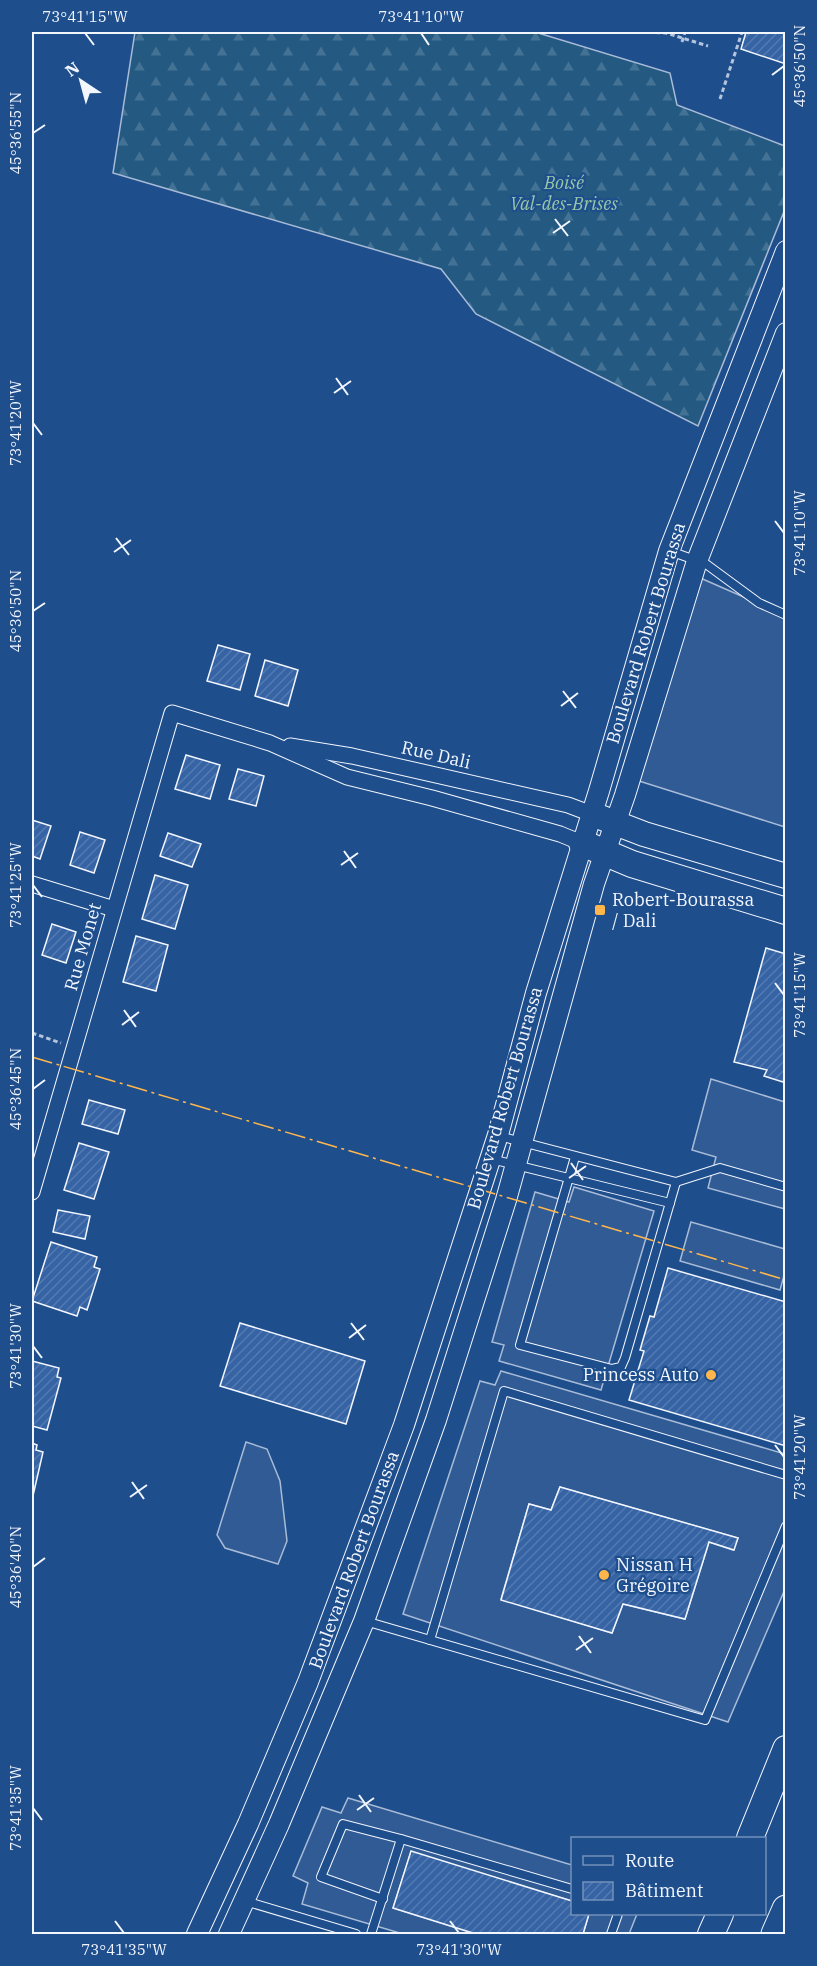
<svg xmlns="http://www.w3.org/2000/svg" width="817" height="1966" font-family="'IBM Plex Serif',serif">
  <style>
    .forest { fill: url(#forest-firs); stroke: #a8bbd7; stroke-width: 1.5 }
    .parking { fill: #305b95; stroke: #a8bbd7; stroke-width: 1.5; fill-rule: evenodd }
    .building { fill: url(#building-hatch); stroke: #f2f6ff; stroke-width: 1.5 }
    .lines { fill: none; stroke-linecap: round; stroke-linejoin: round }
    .service-casing { stroke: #f2f6ff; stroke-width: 10 }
    .minor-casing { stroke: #f2f6ff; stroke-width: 17 }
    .tertiary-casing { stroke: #f2f6ff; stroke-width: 22 }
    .primary-casing { stroke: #f2f6ff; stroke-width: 26 }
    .trunk-casing { stroke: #f2f6ff; stroke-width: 28 }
    .motorway-casing { stroke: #f2f6ff; stroke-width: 29 }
    .path { stroke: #b3c4dc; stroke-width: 3; stroke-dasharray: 4.5 3; stroke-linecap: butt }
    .service { stroke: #1f4e8c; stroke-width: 8 }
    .minor { stroke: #1f4e8c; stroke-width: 15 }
    .tertiary { stroke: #1f4e8c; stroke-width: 20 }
    .primary { stroke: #1f4e8c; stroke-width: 24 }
    .trunk { stroke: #1f4e8c; stroke-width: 26 }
    .motorway { stroke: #1f4e8c; stroke-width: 27 }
    .power { stroke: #ffb74d; stroke-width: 1.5; stroke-dasharray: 21 4.5 3 4.5; stroke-linecap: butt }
    .ticks { fill: none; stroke: #f2f6ff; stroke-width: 2 }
    .poi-dot { fill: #ffb74d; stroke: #1f4e8c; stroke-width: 2 }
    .labels { text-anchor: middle; stroke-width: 4.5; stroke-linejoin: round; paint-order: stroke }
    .park-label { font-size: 18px; font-style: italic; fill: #97c8a6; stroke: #1f4e8c }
    .street-label { font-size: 18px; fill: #f2f6ff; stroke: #1f4e8c }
    .poi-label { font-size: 18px; fill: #f2f6ff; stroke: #1f4e8c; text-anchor: start }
    .neatline { fill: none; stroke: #f2f6ff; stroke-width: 2 }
    .ticks-label { font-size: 15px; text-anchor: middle; fill: #f2f6ff }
  </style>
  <defs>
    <pattern id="forest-firs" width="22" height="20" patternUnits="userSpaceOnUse" patternTransform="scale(1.5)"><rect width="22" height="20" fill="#245a82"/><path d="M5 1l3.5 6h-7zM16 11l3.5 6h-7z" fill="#447295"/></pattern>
    <pattern id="building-hatch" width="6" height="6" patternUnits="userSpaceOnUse" patternTransform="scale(1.5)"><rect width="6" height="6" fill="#3563a3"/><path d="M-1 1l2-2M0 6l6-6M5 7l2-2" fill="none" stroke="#537ab1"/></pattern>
  </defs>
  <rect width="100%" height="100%" fill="#1f4e8c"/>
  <path class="forest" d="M135 32H535L670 73 677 105 785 146V209L698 426 476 314 441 269 113 173Z"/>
  <g class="parking">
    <path d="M698 577 785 615V827L639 781Z"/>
    <path d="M711 1079 785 1102V1209L708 1188 716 1157 692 1150Z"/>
    <path d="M574 1187 654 1211 601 1390 499 1361 504 1345 492 1342 535 1192 569 1202Z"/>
    <path d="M691 1222 785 1249V1272L780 1290 680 1261Z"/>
    <path d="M501 1371 785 1454V1589L728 1722 403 1614 480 1381 495 1385ZM560 1487 738 1538 733 1550 709 1542 685 1619 623 1604 612 1633 501 1599 529 1504 551 1510Z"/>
    <path d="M246 1442 267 1449 280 1481 287 1541 278 1564 225 1548 217 1535Z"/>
    <path d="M348 1798 572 1865V1901L411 1852 393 1908 476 1934H403L302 1904 308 1883 293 1876 322 1807 341 1813Z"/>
    <path d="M589 1914H637L629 1934H583Z"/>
  </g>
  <g class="building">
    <path d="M746 32H786V64L741 49Z"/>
    <path d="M218 645 250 654 240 690 207 681Z"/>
    <path d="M265 660 298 670 288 706 255 696Z"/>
    <path d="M186 755 220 765 210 799 175 789Z"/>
    <path d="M238 769 264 776 256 806 229 799Z"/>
    <path d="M32 820 51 826 40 859 32 856Z"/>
    <path d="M80 832 105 840 94 873 70 865Z"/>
    <path d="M168 833 201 844 192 867 160 856Z"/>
    <path d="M155 875 188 885 175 929 142 919Z"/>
    <path d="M52 924 76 932 66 963 42 955Z"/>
    <path d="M136 936 168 945 156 991 123 982Z"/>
    <path d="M766 948 786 954V1083L764 1076 767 1070 734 1062Z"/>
    <path d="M89 1100 125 1110 118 1134 82 1124Z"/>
    <path d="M79 1143 109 1152 94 1199 64 1190Z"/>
    <path d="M58 1210 90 1216 85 1239 53 1232Z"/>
    <path d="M51 1242 97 1257 94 1267 100 1269 87 1310 80 1307 77 1316 32 1301Z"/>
    <path d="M668 1268 786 1302V1446L629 1400 644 1351 640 1350 650 1316 654 1317Z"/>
    <path d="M240 1323 365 1361 346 1424 220 1386Z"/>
    <path d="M32 1361 59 1368 57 1377 61 1378 47 1430 32 1426Z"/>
    <path d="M32 1443 37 1445 36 1450 43 1452 32 1500Z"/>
    <path d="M560 1487 738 1538 734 1550 709 1542 685 1619 623 1604 612 1633 501 1600 529 1504 551 1510Z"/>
    <path d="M411 1851 572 1901V1914H589L583 1934H476L393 1908Z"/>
  </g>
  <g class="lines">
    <defs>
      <g id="service">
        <path d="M670 551 706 564 759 603 786 615"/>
        <path d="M499 1136 676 1182 720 1168 786 1187"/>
        <path d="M575 1157 520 1345 612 1369 621 1367 625 1358 676 1182"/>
        <path d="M491 1159 670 1203"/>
        <path d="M365 1621 705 1720 786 1526"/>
        <path d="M430 1640 504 1391 786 1475"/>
        <path d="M383 1899 321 1877 343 1824 401 1839"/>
        <path d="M245 1901 356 1934"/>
        <path d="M371 1934 401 1839 572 1889"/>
        <path d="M611 1934 618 1914"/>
      </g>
      <g id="minor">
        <path d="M290 746 352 756 568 805 592 814"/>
        <path d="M32 884 114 909"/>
        <path d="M32 1192 172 713 270 743 347 777 432 798 560 834 582 843"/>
      </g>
      <g id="tertiary">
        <path d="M197 1934 248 1824 308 1682 404 1425 498 1135 536 993 599 791 669 551 786 251"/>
        <path d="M229 1934 279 1824 364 1621 436 1420 506 1200 594 884 625 795 697 561 786 333"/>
      </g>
      <path id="primary" d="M592 814 644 834 786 876"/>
      <g id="trunk">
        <path d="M582 843 632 864 786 911"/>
        <path d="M750 1838 786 1749"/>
        <path d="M711 1934 720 1914"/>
      </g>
      <path id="motorway" d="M775 1934 786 1909"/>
    </defs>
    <use href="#service" class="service-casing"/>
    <use href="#minor" class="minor-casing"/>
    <use href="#tertiary" class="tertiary-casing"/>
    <use href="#primary" class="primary-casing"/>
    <use href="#trunk" class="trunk-casing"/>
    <use href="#motorway" class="motorway-casing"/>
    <g class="path">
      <path d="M648 32 666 33 708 46"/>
      <path d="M682 42 685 32"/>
      <path d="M720 99 742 32"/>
      <path d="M32 1033 61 1043"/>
    </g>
    <use href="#service" class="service"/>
    <use href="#minor" class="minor"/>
    <use href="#tertiary" class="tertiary"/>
    <use href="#primary" class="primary"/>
    <use href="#trunk" class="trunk"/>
    <use href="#motorway" class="motorway"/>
    <path class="power" d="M32 1057 786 1280"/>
  </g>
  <path class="ticks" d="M85 33 94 45M421 33 429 45M772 75 784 66M33 133 45 125M555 219 568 236M553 233 570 221M336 378 348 395M334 393 351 381M33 423 42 435M775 521 784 533M116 538 129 555M114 552 131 540M33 611 45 603M563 691 576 708M561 706 578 693M344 851 356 868M341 865 358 853M33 885 42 897M775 983 784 995M124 1010 136 1027M122 1025 139 1012M33 1089 45 1080M571 1163 583 1180M569 1178 586 1166M351 1323 364 1340M349 1338 366 1325M33 1346 42 1358M775 1445 784 1457M132 1482 144 1499M130 1497 147 1485M33 1567 45 1558M579 1636 591 1653M576 1650 593 1638M359 1795 371 1812M33 1808 42 1820M357 1810 374 1798M115 1921 124 1933M450 1921 459 1933"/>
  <g class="poi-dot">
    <rect x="594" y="904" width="12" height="12" rx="3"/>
    <circle cx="711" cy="1375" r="6"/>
    <circle cx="604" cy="1575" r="6"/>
  </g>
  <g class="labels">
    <g class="park-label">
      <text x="564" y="189">Boisé<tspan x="564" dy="21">Val-des-Brises</tspan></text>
    </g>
    <g class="street-label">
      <text transform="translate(646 633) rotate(-73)" y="6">Boulevard Robert Bourassa</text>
      <text transform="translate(436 755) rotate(13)" y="6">Rue Dali</text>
      <text transform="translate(83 947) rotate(-74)" y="6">Rue Monet</text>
      <text transform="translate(505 1098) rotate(-74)" y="6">Boulevard Robert Bourassa</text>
      <text transform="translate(354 1560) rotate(-70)" y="6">Boulevard Robert Bourassa</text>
    </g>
    <g class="poi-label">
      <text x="612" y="906">Robert-Bourassa<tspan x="612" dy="21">/ Dali</tspan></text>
      <text x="699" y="1381" text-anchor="end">Princess Auto</text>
      <text x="616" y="1571">Nissan H<tspan x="616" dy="21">Grégoire</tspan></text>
    </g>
  </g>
  <rect width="817" height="1966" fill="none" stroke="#1f4e8c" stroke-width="66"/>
  <rect x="571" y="1837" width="195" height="78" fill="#1f4e8c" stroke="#7391ba" stroke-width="1.5"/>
  <rect x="583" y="1856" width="30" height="9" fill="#1f4e8c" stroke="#7391ba" stroke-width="1.5"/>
  <text x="625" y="1867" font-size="18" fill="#f2f6ff">Route</text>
  <rect x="583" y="1882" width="30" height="18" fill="url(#building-hatch)" stroke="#7391ba" stroke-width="1.5"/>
  <text x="625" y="1897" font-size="18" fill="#f2f6ff">Bâtiment</text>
  <g transform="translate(81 81) rotate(324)" stroke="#1f4e8c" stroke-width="4.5" paint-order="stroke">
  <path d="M0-4.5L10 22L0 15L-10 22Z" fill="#f2f6ff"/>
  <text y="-9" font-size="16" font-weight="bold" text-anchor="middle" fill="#f2f6ff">N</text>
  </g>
  <rect x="33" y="33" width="751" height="1900" class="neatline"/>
  <g class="ticks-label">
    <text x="85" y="22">73°41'15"W</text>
    <text x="421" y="22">73°41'10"W</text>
    <text transform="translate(800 66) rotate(-90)" y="5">45°36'50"N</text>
    <text transform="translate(16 133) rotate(-90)" y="5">45°36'55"N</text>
    <text transform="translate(16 423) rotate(-90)" y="5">73°41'20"W</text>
    <text transform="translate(800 533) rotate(-90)" y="5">73°41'10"W</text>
    <text transform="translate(16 611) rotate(-90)" y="5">45°36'50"N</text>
    <text transform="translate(16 885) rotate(-90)" y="5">73°41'25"W</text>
    <text transform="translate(800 995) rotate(-90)" y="5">73°41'15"W</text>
    <text transform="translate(16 1089) rotate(-90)" y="5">45°36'45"N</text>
    <text transform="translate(16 1346) rotate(-90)" y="5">73°41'30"W</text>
    <text transform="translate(800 1457) rotate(-90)" y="5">73°41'20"W</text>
    <text transform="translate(16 1567) rotate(-90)" y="5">45°36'40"N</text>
    <text transform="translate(16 1808) rotate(-90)" y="5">73°41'35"W</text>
    <text x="124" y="1955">73°41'35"W</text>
    <text x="459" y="1955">73°41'30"W</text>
  </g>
</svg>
